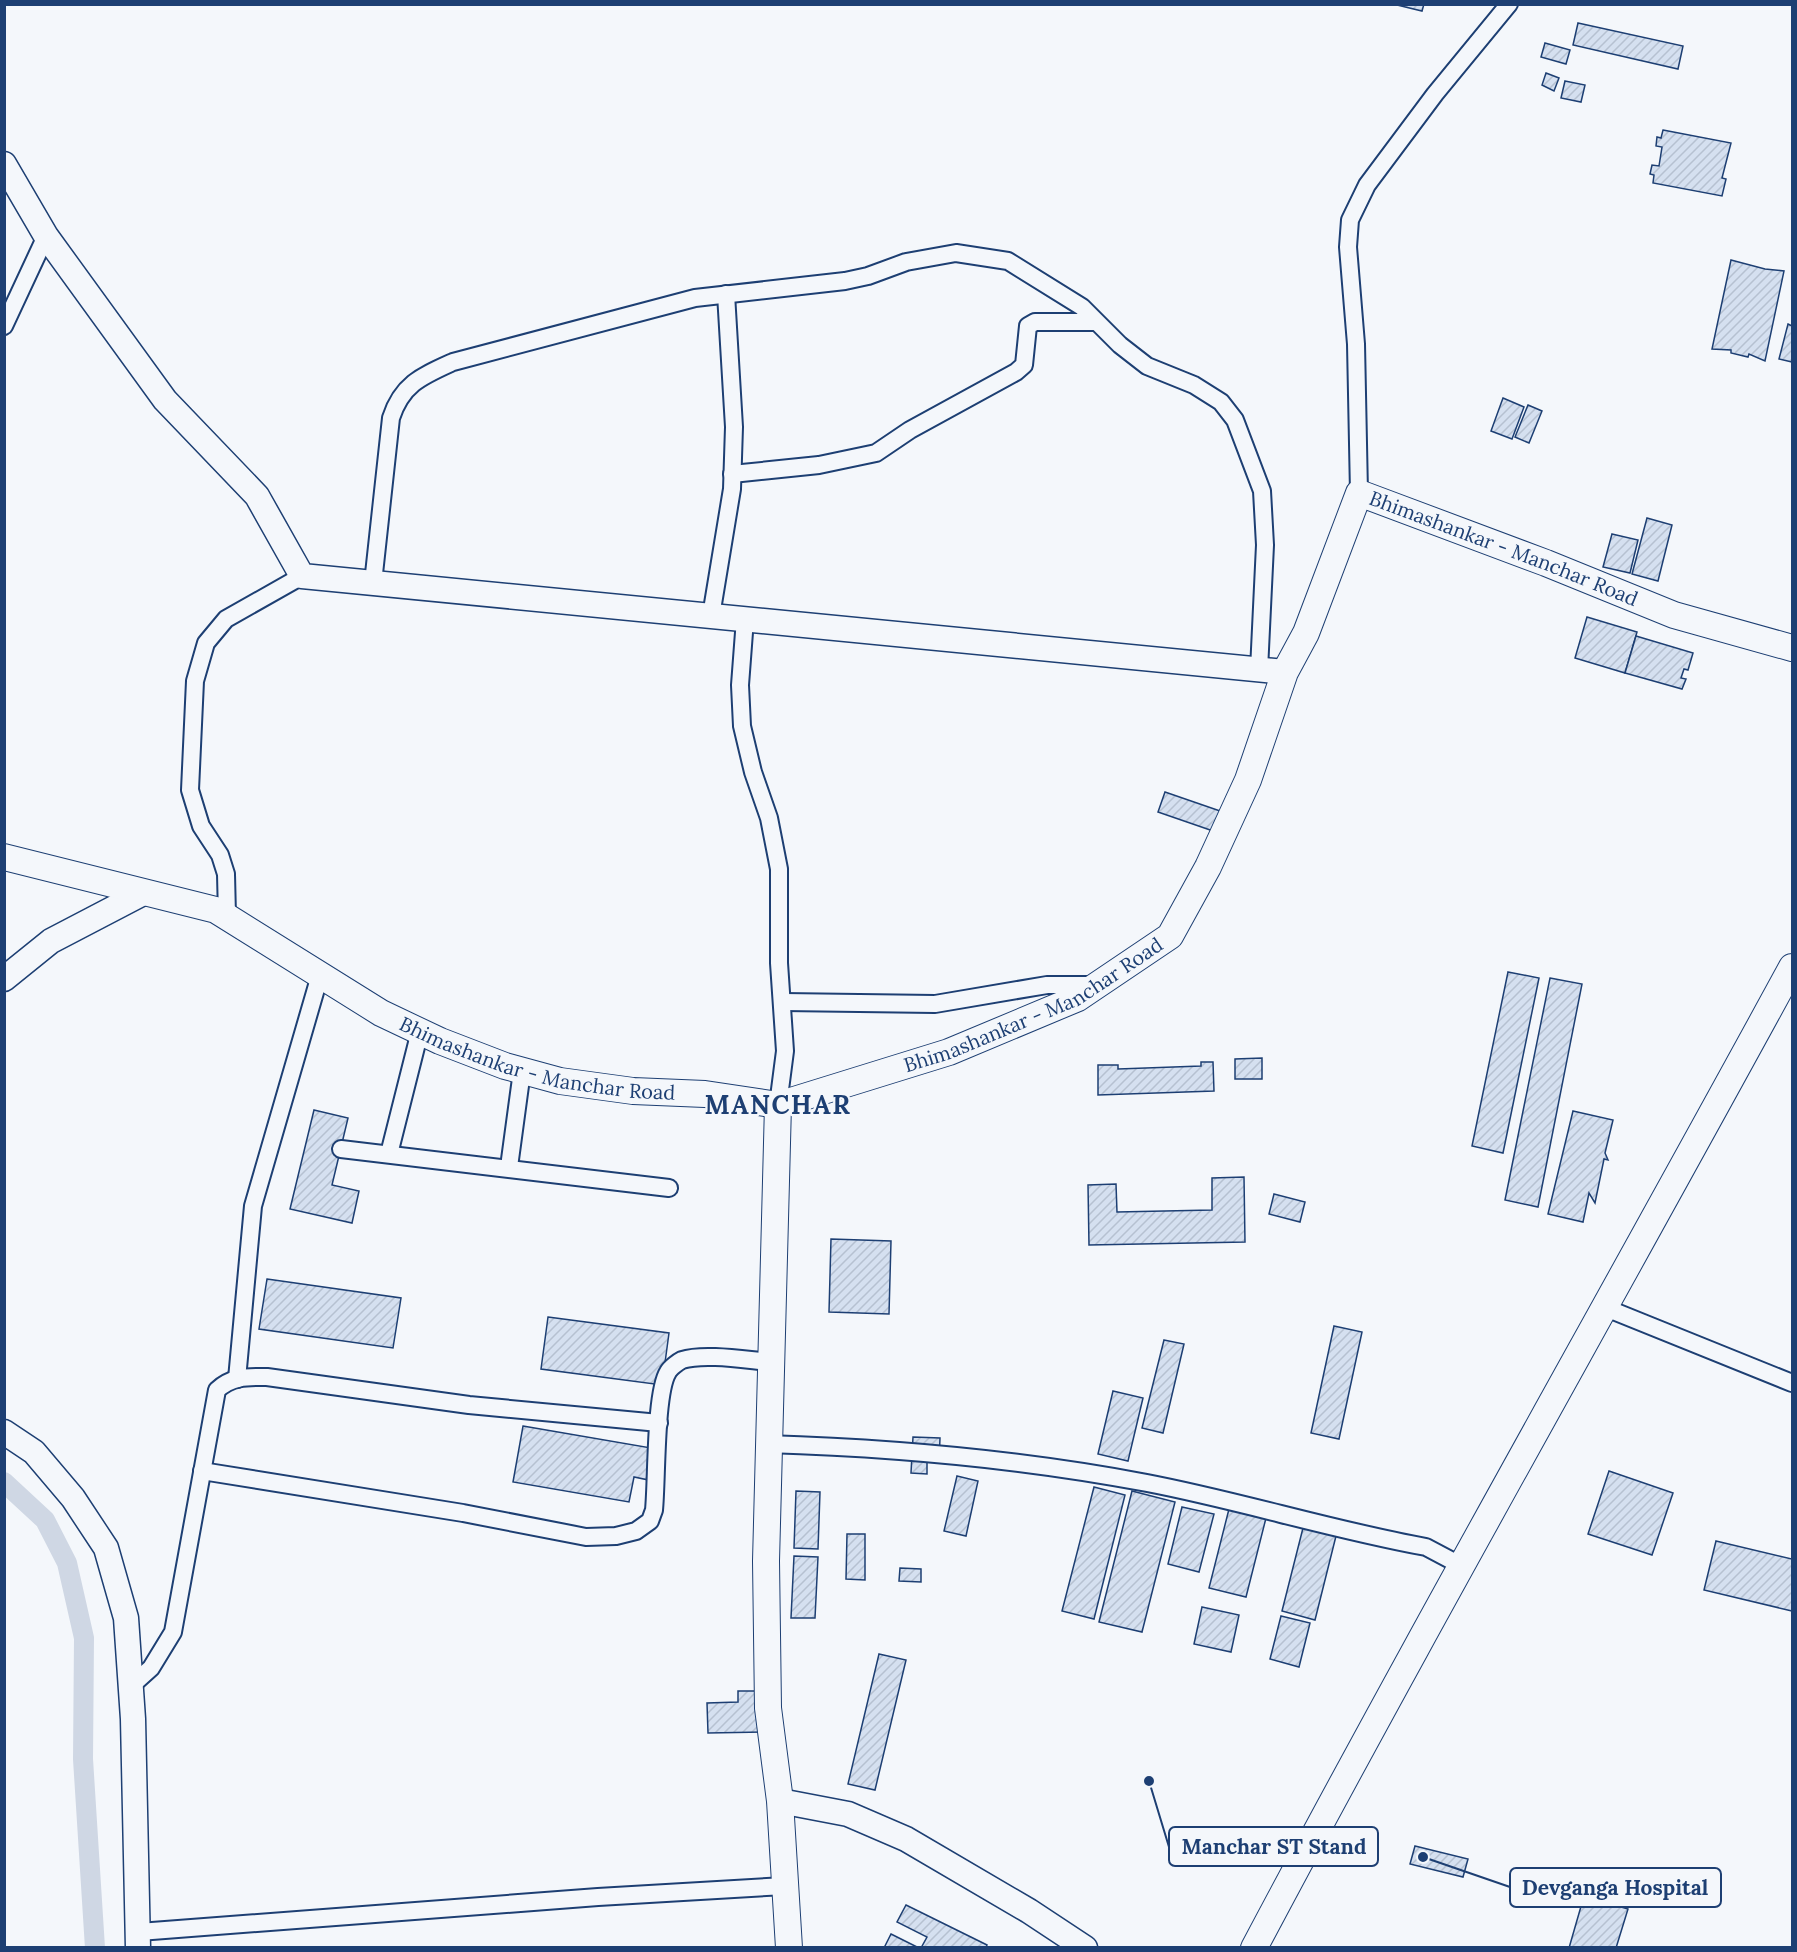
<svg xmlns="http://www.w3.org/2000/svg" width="1797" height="1952" font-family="Lora,serif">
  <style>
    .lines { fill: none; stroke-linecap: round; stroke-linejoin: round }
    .canal { stroke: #cfd7e4; stroke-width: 20 }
    .building { fill: url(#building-hatch); stroke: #1d3f73; stroke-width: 1.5 }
    .street-casing { stroke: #1d3f73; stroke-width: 20 }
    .secondary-casing { stroke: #1d3f73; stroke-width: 27 }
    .primary-casing { stroke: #1d3f73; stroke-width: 28 }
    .street { stroke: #f4f7fb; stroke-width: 16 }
    .secondary { stroke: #f4f7fb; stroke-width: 24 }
    .primary { stroke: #f4f7fb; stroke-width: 26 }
    .labels { text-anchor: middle; stroke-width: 4.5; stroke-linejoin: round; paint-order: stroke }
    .street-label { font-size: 20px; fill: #1d3f73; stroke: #f4f7fb }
    .district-label { font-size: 26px; font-weight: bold; letter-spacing: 1.5px; fill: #1d3f73; stroke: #f4f7fb }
    .leader { fill: none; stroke: #1d3f73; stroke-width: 2 }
    .callout-dot { fill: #1d3f73; stroke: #f4f7fb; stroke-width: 2 }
    .callout { fill: #f4f7fb; stroke: #1d3f73; stroke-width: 2 }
    .callout-label { font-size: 21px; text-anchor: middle; font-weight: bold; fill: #1d3f73 }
  </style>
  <defs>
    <pattern id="building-hatch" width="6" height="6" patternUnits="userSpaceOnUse" patternTransform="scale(1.5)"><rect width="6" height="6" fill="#d5e0f0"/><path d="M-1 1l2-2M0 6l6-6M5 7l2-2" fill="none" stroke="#b6c1d1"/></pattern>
  </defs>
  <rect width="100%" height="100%" fill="#f4f7fb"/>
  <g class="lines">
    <path class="canal" d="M4 1482 45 1520 67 1563 84 1638 83 1759 95 1948"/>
  </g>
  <g class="building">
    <path d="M1393 4H1424L1422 11Z"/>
    <path d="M1578 23 1683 46 1678 69 1573 45Z"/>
    <path d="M1545 43 1570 50 1566 64 1541 57Z"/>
    <path d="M1546 73 1559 78 1554 91 1542 85Z"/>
    <path d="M1565 81 1585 85 1581 102 1561 98Z"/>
    <path d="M1663 130 1731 143 1722 178 1726 179 1722 196 1653 183 1654 175 1650 174 1652 165 1659 166 1662 147 1656 146 1657 137 1661 138Z"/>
    <path d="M1731 260 1765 269 1784 271 1765 361 1749 354 1748 357 1731 353V350L1712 349Z"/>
    <path d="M1788 324 1792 326V362L1779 359Z"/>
    <path d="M1503 398 1524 407 1512 439 1491 431Z"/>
    <path d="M1528 405 1542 411 1529 443 1515 437Z"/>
    <path d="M1647 518 1672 525 1658 581 1632 574Z"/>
    <path d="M1612 534 1638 540 1630 573 1603 567Z"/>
    <path d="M1587 617 1637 632 1625 673 1575 658Z"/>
    <path d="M1636 636 1693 653 1688 670 1684 669 1681 678 1686 679 1682 689 1625 673Z"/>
    <path d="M1165 792 1223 812 1216 832 1158 812Z"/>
    <path d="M1508 972 1539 978 1503 1153 1472 1146Z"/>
    <path d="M1550 978 1582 984 1538 1207 1505 1200Z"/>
    <path d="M1262 1058V1079H1235V1059Z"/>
    <path d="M1201 1062H1213L1214 1091 1098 1095V1065H1118V1069L1201 1066Z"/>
    <path d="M314 1110 348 1118 332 1185 359 1191 352 1223 290 1209Z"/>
    <path d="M1573 1111 1613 1120 1605 1153 1608 1160 1604 1159 1595 1203 1589 1193 1583 1222 1548 1214Z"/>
    <path d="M1244 1177 1245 1242 1089 1245 1088 1185 1116 1184 1117 1212 1212 1210V1178Z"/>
    <path d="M1274 1194 1305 1202 1300 1222 1269 1214Z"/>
    <path d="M831 1239 891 1241 889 1314 829 1312Z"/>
    <path d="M267 1279 401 1298 393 1348 259 1329Z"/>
    <path d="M548 1317 669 1333 662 1385 541 1369Z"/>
    <path d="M1334 1326 1362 1332 1339 1439 1311 1433Z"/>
    <path d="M1164 1340 1184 1344 1163 1433 1142 1428Z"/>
    <path d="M1113 1391 1143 1398 1128 1461 1098 1454Z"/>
    <path d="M523 1426 663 1450 658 1482 634 1477 629 1502 513 1482Z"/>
    <path d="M913 1437 940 1438 939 1462H927V1474L911 1473Z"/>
    <path d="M1609 1471 1673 1493 1652 1555 1588 1534Z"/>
    <path d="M957 1476 978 1481 966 1536 944 1531Z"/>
    <path d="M1094 1487 1125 1495 1094 1619 1062 1611Z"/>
    <path d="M796 1491 820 1492 818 1549 794 1548Z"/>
    <path d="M1132 1491 1175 1502 1142 1632 1099 1622Z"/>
    <path d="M1182 1507 1214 1514 1199 1572 1168 1564Z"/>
    <path d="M1229 1509 1266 1518 1246 1597 1209 1588Z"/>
    <path d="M1303 1528 1336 1536 1315 1620 1282 1611Z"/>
    <path d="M847 1534H865V1580L846 1579Z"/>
    <path d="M1716 1541 1792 1559V1611L1704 1590Z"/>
    <path d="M794 1556 818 1557 815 1618H791Z"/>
    <path d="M900 1568 921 1569V1582L899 1581Z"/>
    <path d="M1202 1607 1239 1615 1231 1652 1194 1644Z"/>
    <path d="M1281 1616 1310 1623 1299 1667 1270 1659Z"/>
    <path d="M879 1654 906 1660 875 1790 848 1784Z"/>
    <path d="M738 1691H765V1732L708 1733 707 1703 738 1702Z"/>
    <path d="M1415 1846 1468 1859 1463 1877 1410 1864Z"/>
    <path d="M1584 1896 1628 1909 1616 1948H1569Z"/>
    <path d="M906 1905 987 1945 986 1948H921L927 1937 897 1922Z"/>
    <path d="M891 1934 919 1948H884Z"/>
  </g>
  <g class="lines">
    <defs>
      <g id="street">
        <path d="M4 326 46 236"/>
        <path d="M732 474 819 465 876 453 910 430 1016 372 1024 365 1028 326 1035 322H1096"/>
        <path d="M1359 493 1356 344 1348 247 1350 220 1367 185 1435 94 1509 4"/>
        <path d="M373 583 391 418C402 384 422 376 453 362L695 298 845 281 868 276 906 262 956 253 1008 261 1082 307 1120 345 1147 366 1194 385 1221 402 1235 420 1262 491 1265 545 1259 670"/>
        <path d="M711 616 732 489 734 427 726 294"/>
        <path d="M745 619 740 685 742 726 753 772 769 818 779 869V963L785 1051 778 1105"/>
        <path d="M227 916 226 874 220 855 201 826 190 790 195 681 206 643 226 619 302 576"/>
        <path d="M783 1002 935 1004 1047 985H1095"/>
        <path d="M341 1149 669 1188"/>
        <path d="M389 1154 420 1031"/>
        <path d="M509 1167 522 1071"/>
        <path d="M1606 1308 1792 1383"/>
        <path d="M237 1379 253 1206 320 975"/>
        <path d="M767 1444C895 1448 1021 1459 1147 1483 1241 1501 1332 1530 1426 1547L1460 1565"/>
        <path d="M202 1471 463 1513 586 1537 616 1536 636 1531 650 1521 654 1510C657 1480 655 1393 668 1372 670 1368 678 1362 682 1360 704 1353 746 1360 770 1362"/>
        <path d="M131 1686 151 1668 173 1632 217 1390C232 1376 248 1377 267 1377L469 1405 659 1423"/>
        <path d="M139 1932 598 1897 785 1886"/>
      </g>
      <g id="secondary">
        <path d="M4 164 46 236 165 400 257 496 302 576 1285 672"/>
        <path d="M4 979 51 941 143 893"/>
        <path d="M4 1432 34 1452 73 1498 106 1548 126 1618 133 1719 138 1948"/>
        <path d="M780 1801 848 1814 906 1839 1029 1911 1085 1948"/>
      </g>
      <g id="primary">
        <path id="s1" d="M4 857 216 910 381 1013 440 1041 505 1066 560 1081 633 1091 705 1094 778 1105 949 1052 1078 998 1170 936 1208 867 1248 780 1285 672 1306 633 1359 493 1546 563 1674 615 1792 648"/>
        <path d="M778 1105 766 1561 768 1708 780 1801 789 1948"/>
        <path d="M1254 1948C1429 1618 1614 1294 1792 967"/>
      </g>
    </defs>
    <use href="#street" class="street-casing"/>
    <use href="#secondary" class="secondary-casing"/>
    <use href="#primary" class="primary-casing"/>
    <use href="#street" class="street"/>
    <use href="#secondary" class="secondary"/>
    <use href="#primary" class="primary"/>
  </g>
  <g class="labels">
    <g class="street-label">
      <text dy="7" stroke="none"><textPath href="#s1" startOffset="1892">Bhimashankar - Manchar Road</textPath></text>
      <text dy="7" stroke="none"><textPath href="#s1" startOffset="1100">Bhimashankar - Manchar Road</textPath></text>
      <text dy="7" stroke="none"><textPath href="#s1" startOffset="578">Bhimashankar - Manchar Road</textPath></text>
    </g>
    <g class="district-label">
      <text x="778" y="1114">MANCHAR</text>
    </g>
  </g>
  <path class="leader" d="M1149 1781L1169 1847M1423 1857L1510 1887"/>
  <g class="callout-dot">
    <circle cx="1149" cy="1781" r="6"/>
    <circle cx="1423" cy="1857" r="6"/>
  </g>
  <g class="callout">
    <rect x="1169" y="1827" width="209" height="39" rx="6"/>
    <rect x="1510" y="1868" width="211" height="39" rx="6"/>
  </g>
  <g class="callout-label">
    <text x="1274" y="1854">Manchar ST Stand</text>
    <text x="1615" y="1895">Devganga Hospital</text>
  </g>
  <rect width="1797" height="1952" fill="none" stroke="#1d3f73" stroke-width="12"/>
</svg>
